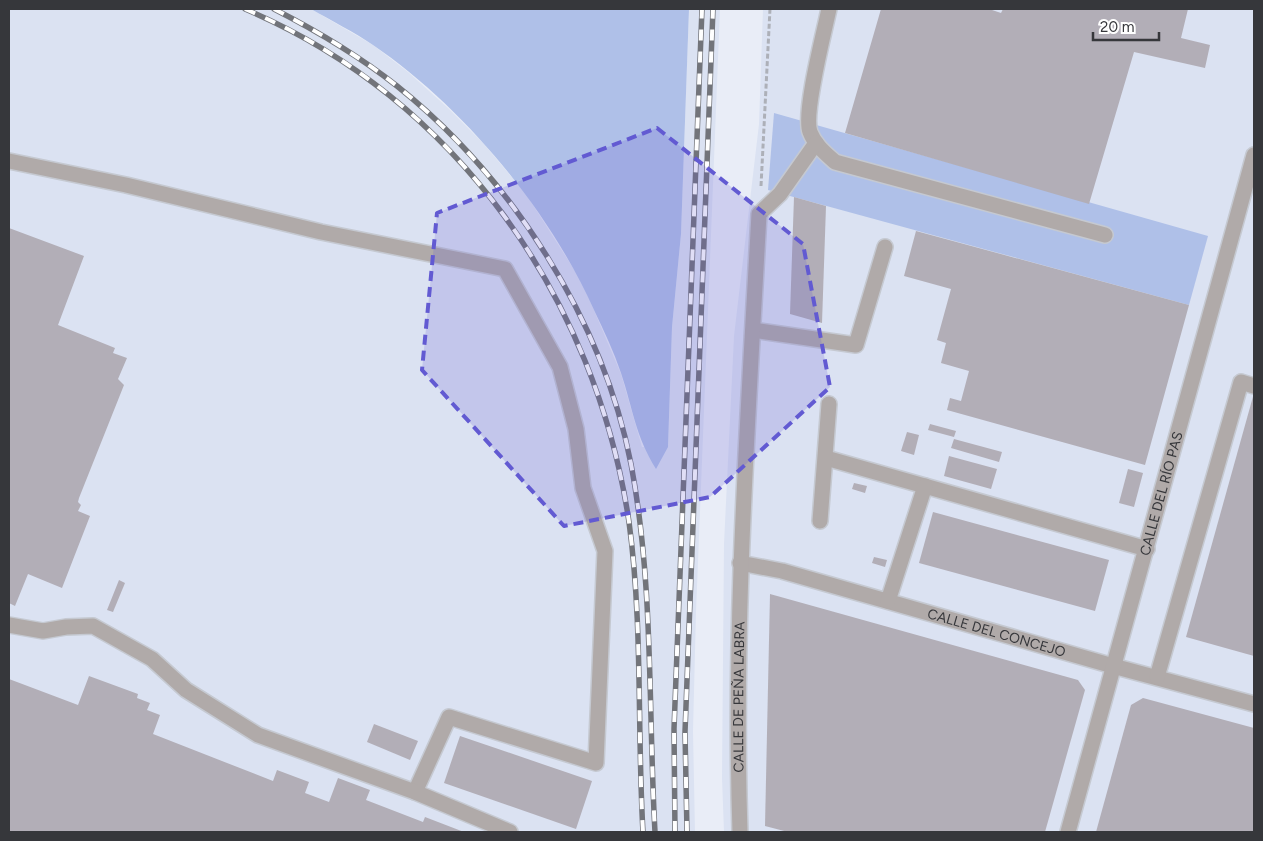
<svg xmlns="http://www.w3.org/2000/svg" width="1263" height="841" font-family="Figtree,sans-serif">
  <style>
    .built { fill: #dbe2f2 }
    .green { fill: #afc0e8 }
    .building { fill: #b2aeb7 }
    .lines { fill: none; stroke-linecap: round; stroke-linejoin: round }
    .minor-casing { stroke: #c5c9d1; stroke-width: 18 }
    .path { stroke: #adb0b8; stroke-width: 3; stroke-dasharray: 5 2.5; stroke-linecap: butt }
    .minor { stroke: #b0aaa9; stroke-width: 15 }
    .rail-casing { stroke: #72747a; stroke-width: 5.5 }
    .rail { stroke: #fff; stroke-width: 4; stroke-dasharray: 11; stroke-linecap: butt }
    .marked { fill: #625ad2; fill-opacity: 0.2; stroke: #625ad2; stroke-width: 4; stroke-dasharray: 10 6; stroke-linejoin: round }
    .labels { text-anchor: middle; stroke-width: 4; stroke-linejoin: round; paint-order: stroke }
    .street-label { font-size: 14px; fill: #36373b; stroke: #fff }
  </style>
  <rect width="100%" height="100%" fill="#e9edf7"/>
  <g class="built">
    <path d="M9 9H311L373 45 408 72 448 108 483 143 526 194 582 282 621 374 642 447H668L672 327 681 234 689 9H720L696 612 693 731 695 832H9Z"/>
    <path d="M763 9H1254V832H724L722 778 724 544 734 336 759 124Z"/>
  </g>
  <g class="green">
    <path d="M311 9H689L681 234 672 327 668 447 656 469C635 435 633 409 621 373 614 352 604 331 594 310 550 211 464 107 373 45 354 32 332 21 311 9Z"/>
    <path d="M774 113 1208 236 1189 305 768 190Z"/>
  </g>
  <g class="building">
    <path d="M881 9H989L1001 13 1003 9H1188L1181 38 1210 45 1205 68 1134 52 1089 204 845 133Z"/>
    <path d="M794 197 826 206 822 323 790 314Z"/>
    <path d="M9 228 84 256 58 325 115 348 113 353 127 358 118 379 124 385 79 498 78 502 81 505 78 511 90 516 62 588 28 574 15 606 9 603Z"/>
    <path d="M916 231 1189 305 1145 465 947 410 950 398 961 401 969 371 941 363 946 343 937 340 951 289 904 276Z"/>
    <path d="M1254 393V656L1186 637Z"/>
    <path d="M930 424 956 431 954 437 928 430Z"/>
    <path d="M907 432 919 435 914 455 901 451Z"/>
    <path d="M954 439 1002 452 999 462 951 448Z"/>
    <path d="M949 456 997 469 991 489 944 476Z"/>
    <path d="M1128 469 1143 473 1134 507 1119 503Z"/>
    <path d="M854 483 867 486 865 493 852 489Z"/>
    <path d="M933 512 1109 560 1095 611 919 563Z"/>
    <path d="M874 557 887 560 885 567 872 563Z"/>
    <path d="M119 580 125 583 113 612 107 610Z"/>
    <path d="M770 594 1078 680 1085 690 1045 832H788L765 826Z"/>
    <path d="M89 676 138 694 137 698 150 703 147 710 160 715 153 734 273 781 277 770 309 782 305 793 329 802 338 778 370 790 366 800 423 822 425 817 464 832H9V679L78 705Z"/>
    <path d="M1143 698 1254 728V832H1096L1131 705Z"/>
    <path d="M374 724 418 741 410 760 367 742Z"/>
    <path d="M460 736 592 781 576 829 444 783Z"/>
  </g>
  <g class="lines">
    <defs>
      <g id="minor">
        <path d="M829 9C824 33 803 113 810 132 815 145 825 153 835 162L1105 235"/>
        <path d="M9 161 126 185 321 232 505 269 560 367 576 429 583 488 605 551 596 763 449 717 415 792"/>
        <path d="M753 330 856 345 885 247"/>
        <path d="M826 458 1147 549"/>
        <path d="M820 521 829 404"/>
        <path id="s1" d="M740 563 782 571 1113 666 1254 704"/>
        <path d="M888 601 925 486"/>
        <path d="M9 625 43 631 66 627 93 626 152 659 186 690 258 735 415 792 510 832"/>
        <path d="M1157 677 1241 382 1254 386"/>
        <path id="s2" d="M740 832C733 626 748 420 759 214L780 194 816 143"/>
        <path id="s3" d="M1068 832 1254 155"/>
      </g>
    </defs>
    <use href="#minor" class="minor-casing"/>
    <path class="path" d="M761 186 770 9"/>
    <use href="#minor" class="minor"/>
    <defs>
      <g id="rail">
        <path d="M245 9C456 98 596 299 629 522 643 625 637 729 643 832"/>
        <path d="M274 9C317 31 359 56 397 86 511 177 603 320 631 464 654 585 648 709 655 832"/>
        <path d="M675 832 674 729 702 9"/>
        <path d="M687 832 685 732 713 9"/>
      </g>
    </defs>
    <use href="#rail" class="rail-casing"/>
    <use href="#rail" class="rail"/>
  </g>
  <path class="marked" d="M657 128 803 244 830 387 710 497 564 526 422 370 437 213Z"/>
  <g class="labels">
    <g class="street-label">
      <text dy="5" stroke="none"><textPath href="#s3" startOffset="351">CALLE DEL RÍO PAS</textPath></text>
      <text dy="5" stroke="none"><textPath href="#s1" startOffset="266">CALLE DEL CONCEJO</textPath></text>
      <text dy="5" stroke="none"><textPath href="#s2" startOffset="135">CALLE DE PEÑA LABRA</textPath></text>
    </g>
  </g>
  <rect width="1263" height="841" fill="none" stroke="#36373b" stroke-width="20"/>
  <path d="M1093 32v8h66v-8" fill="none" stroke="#36373b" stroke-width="2.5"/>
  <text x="1100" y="32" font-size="15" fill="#36373b" stroke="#ffffff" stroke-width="4" paint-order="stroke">20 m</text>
</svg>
